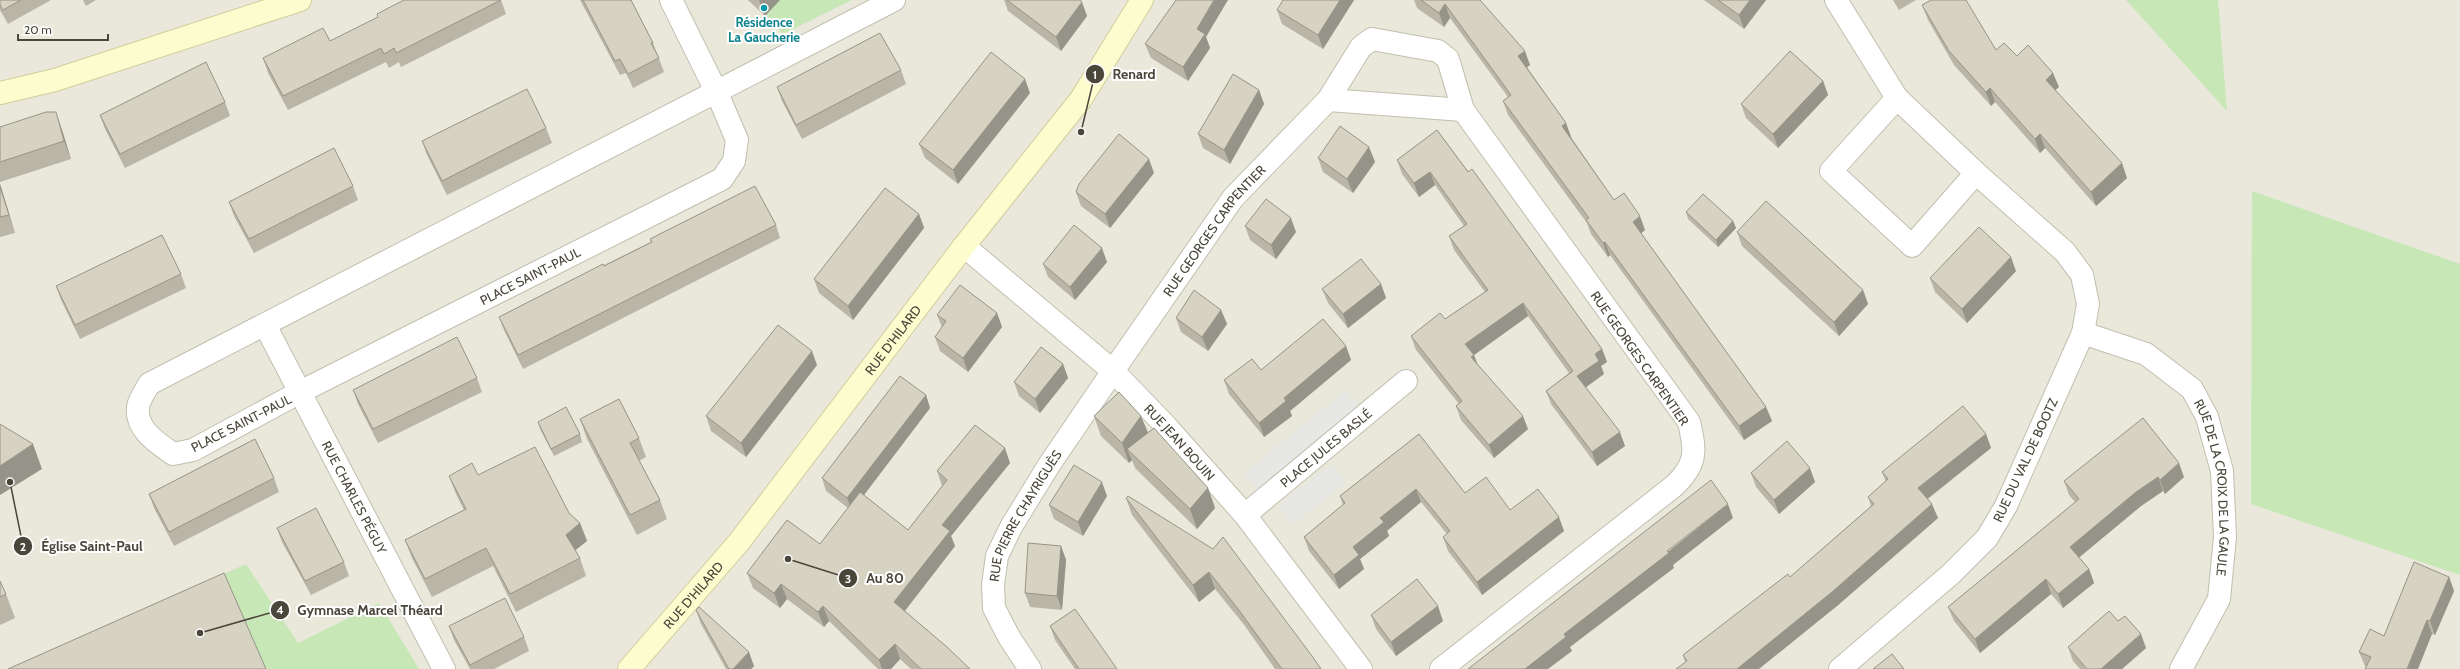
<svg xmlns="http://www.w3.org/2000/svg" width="2460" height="669" font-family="Cabin,sans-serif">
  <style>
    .residential { fill: #e9e8db }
    .green { fill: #c7e7b7 }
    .parking { fill: #e7e7e3 }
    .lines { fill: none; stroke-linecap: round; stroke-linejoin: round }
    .street-casing { stroke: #c1bfaf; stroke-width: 24 }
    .secondary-casing { stroke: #d0ce9c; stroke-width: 24 }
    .street { stroke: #fff; stroke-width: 22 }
    .secondary { stroke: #fcfccf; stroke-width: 22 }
    .wall { fill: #b9b5a7 }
    .shaded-wall { fill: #969488 }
    .building { fill: #d7d3c2; stroke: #969488 }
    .culture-dot { fill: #0f9aa8; stroke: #fff; stroke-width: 1.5 }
    .labels { text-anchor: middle; stroke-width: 4; stroke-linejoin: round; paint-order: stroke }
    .culture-label { font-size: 13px; font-weight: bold; fill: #0d838f; stroke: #fff }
    .street-label { font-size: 13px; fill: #4a473a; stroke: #fff }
    .leader { fill: none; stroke: #4a473a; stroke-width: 1.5 }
    .callout-dot { fill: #4a473a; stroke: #fff; stroke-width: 1.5 }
    .mark-label { font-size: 12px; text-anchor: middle; font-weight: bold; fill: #fff }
    .callout-label { font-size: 14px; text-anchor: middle; font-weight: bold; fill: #4a473a; stroke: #fff; stroke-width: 4; stroke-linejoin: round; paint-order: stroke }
  </style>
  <rect width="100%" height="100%" fill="#f5f5ec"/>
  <rect class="residential" x="0" y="0" width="2460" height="669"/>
  <g class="green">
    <path d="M780 0H852L783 34 765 16Z"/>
    <path d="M2126 0H2218L2227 111Z"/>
    <path d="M2252 191 2460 264V575L2251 504Z"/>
    <path d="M246 564 298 643 379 603 419 669H12Z"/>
  </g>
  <g class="parking">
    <path d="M1346 390 1360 407 1257 491 1244 473Z"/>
    <path d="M1331 463 1347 482 1294 524 1278 506Z"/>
  </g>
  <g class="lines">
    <defs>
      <g id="street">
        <path d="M671 0 717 93 737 140 734 161 722 179 300 392 193 450 173 454C157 443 132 427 139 403 141 397 146 390 149 384L894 0"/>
        <path d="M1836 0 1897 98 1976 173 2065 252 2082 275 2088 304 2083 333 2006 506 1987 538 1951 574 1840 669"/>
        <path d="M1897 98 1831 171 1912 246 1976 173"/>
        <path id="s1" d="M964 246 1113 371 1166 426 1245 515 1361 669"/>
        <path id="s2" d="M265 325 444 669"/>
        <path id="s3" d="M2083 333 2146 354 2192 389 2207 417 2222 471 2225 537 2219 599 2181 669"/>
        <path id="s4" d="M1245 515 1406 381"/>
        <path id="s5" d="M1030 669 1009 637 994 608 993 585 997 556 1011 527 1049 465 1113 371 1233 198 1328 100 1361 47 1372 39 1438 51 1448 59 1463 110 1328 100"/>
        <path d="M1441 669 1674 486C1697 464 1696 452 1689 422L1463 110"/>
      </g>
      <g id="secondary">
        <path d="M0 93 55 80 300 0"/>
        <path id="s6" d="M629 669 739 542 964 246 1081 99 1142 0"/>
      </g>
    </defs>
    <use href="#street" class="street-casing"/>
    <use href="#secondary" class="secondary-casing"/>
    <use href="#street" class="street"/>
    <use href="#secondary" class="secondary"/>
  </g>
  <g class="wall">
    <path d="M0 0H51L8 24 0 10Z"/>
    <path d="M83 0H96L86 6Z"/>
    <path d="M501 0 506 14 401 67 399 62 389 68 386 62 288 110 268 73 263 58 330 41Z"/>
    <path d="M580 0H631L653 43 664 72 633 88 626 73 620 75Z"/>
    <path d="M748 0H780L765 16Z"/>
    <path d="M1004 0H1080L1087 16 1061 51 1008 11Z"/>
    <path d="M1283 0H1354L1323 49 1282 24 1277 10Z"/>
    <path d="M1414 0H1480L1530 65 1527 67 1566 123 1571 137 1614 200 1645 230 1641 233 1766 407 1772 421 1744 440 1610 255 1608 257 1591 234 1587 223 1508 115 1503 101 1508 97 1450 18 1444 27 1417 8Z"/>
    <path d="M1704 0H1766L1744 29Z"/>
    <path d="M1893 0H1916L1899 10Z"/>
    <path d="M1922 5 1996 50 2017 56 2059 87 2055 90 2127 178 2096 206 2045 148 2040 153 1995 102 1991 106 1954 65 1928 20Z"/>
    <path d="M1206 37 1210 48 1188 81 1151 58 1145 44Z"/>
    <path d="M901 70 906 84 802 139 782 101 777 87Z"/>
    <path d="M1823 81 1828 95 1778 148 1746 118 1741 104Z"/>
    <path d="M1259 90 1264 104 1230 164 1203 148 1198 134Z"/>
    <path d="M1030 93 958 184 925 158 919 144Z"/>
    <path d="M225 102 230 116 125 168 105 129 100 115Z"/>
    <path d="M0 127 62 130 71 159 0 182Z"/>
    <path d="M546 128 552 143 447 195 427 155 422 141Z"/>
    <path d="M1437 130 1602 349 1607 362 1601 366 1604 374 1586 387 1625 446 1597 466 1551 404 1546 391 1569 373 1528 316 1474 355 1477 363 1528 429 1494 458 1461 420 1456 406 1459 404 1416 350 1411 336 1445 319 1485 292 1454 250 1449 236 1464 226 1435 185 1419 197 1402 174 1397 160Z"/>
    <path d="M1369 147 1375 162 1353 193 1323 172 1318 158Z"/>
    <path d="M1154 173 1110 228 1081 206 1076 192Z"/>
    <path d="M0 184 15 233 0 237Z"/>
    <path d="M353 186 358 200 254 253 234 216 229 202Z"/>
    <path d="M1686 212 1733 221 1736 228 1718 247 1688 219Z"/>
    <path d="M919 214 924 228 853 320 819 293 814 279Z"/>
    <path d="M776 225 780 238 523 369 504 330 499 317 651 242 650 239Z"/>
    <path d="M1245 226 1296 232 1276 259 1250 240Z"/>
    <path d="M1737 232 1863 290 1868 304 1839 336 1742 246Z"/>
    <path d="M1107 262 1075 300 1048 277 1043 264Z"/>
    <path d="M2016 271 1967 323 1935 292 1930 278Z"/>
    <path d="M181 274 186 288 80 339 61 300 56 286Z"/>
    <path d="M1381 284 1386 298 1348 328 1328 303 1322 289Z"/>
    <path d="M1221 310 1227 324 1208 351 1181 332 1176 318Z"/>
    <path d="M997 313 1002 327 968 372 940 351 935 337 942 327 937 315Z"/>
    <path d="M1346 346 1351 360 1290 411 1292 416 1264 437 1229 394 1224 380 1261 370Z"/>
    <path d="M1063 364 1068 378 1040 413 1019 396 1014 382Z"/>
    <path d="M817 365 746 457 711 431 706 416Z"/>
    <path d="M477 378 482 392 378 443 358 404 353 390Z"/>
    <path d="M926 395 930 408 863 495 908 530 942 486 937 471 1010 463 951 536 955 546 905 611 970 669H911L900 659 891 669H878L829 621 824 627 787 599 780 608 753 588 747 573 820 544 848 508 826 491 822 478Z"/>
    <path d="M1094 416 1148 433 1208 488 1215 508 1197 529 1135 468 1132 460 1129 463 1101 436Z"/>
    <path d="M580 419 639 438 646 457 639 461 660 500 667 519 637 535 587 439Z"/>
    <path d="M538 422 580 434 582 442 554 456 540 429Z"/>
    <path d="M1419 434 1465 493 1564 531 1482 595 1448 551 1443 537 1447 534 1421 502 1387 530 1389 536 1360 559 1364 569 1339 589 1309 551 1304 537 1343 505 1340 496Z"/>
    <path d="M1986 434 1991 448 1928 499 1938 518 1837 606 1685 662 1683 655 1790 577 1871 506 1868 497 1886 482 1882 472Z"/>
    <path d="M1751 473 1815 482 1779 514 1756 487Z"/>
    <path d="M478 475 569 513 580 523 587 541 575 550 580 558 586 576 516 612 493 566 432 597 412 558 405 540 464 510 456 494 449 476Z"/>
    <path d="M2184 477 2165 494 2163 491 2141 506 2079 557 2089 569 2094 583 2063 608 2051 594 1980 653 1954 621 1948 607 2075 502 2069 495 2064 481Z"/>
    <path d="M274 478 279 492 174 546 154 508 149 494Z"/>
    <path d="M1107 496 1083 536 1054 519 1049 505Z"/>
    <path d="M1126 498 1321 669H1275L1245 626 1215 589 1199 602 1132 515Z"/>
    <path d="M277 528 344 562 349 576 311 595 282 542Z"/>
    <path d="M1061 546 1066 560 1062 610 1030 607 1025 593Z"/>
    <path d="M2449 577 2454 591 2435 635 2432 634 2366 667 2365 666 2359 652 2384 636Z"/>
    <path d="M0 581 6 594 15 618 0 625Z"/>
    <path d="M696 610 754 666 751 669H726L701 624Z"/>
    <path d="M1371 615 1443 621 1396 656 1376 629Z"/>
    <path d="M2118 621 2146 648 2122 669H2080L2073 661 2068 647Z"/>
    <path d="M449 626 524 637 529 651 494 669H470L454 640Z"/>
    <path d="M1050 626 1117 669H1075L1055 640Z"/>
  </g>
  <g class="shaded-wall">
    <path d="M759 0H780L765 16Z"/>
    <path d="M1214 0H1228L1206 37 1210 48 1188 81 1183 67 1197 29Z"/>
    <path d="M1340 0H1354L1323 49 1318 35Z"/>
    <path d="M1750 0H1766L1744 29 1739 15Z"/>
    <path d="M1082 2 1087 16 1061 51 1056 37Z"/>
    <path d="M1445 4 1450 18 1444 27 1439 13Z"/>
    <path d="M1525 51 1530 65 1523 70 1518 56Z"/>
    <path d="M2053 73 2059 87 2051 94 2046 80Z"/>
    <path d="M1025 79 1030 93 958 184 953 170Z"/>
    <path d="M1823 81 1828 95 1778 148 1773 134Z"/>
    <path d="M1990 88 1995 102 1991 106 1986 92Z"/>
    <path d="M1259 90 1264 104 1230 164 1224 150Z"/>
    <path d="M56 112 62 130 71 159 64 141Z"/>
    <path d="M1566 123 1571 137 1567 139 1562 126Z"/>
    <path d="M2040 134 2045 148 2040 153 2035 139Z"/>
    <path d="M1369 147 1375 162 1353 193 1347 179Z"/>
    <path d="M1149 159 1154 173 1110 228 1105 214Z"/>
    <path d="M2122 163 2127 178 2096 206 2091 192Z"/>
    <path d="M1430 172 1435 185 1419 197 1414 183Z"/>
    <path d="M0 184 15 233 9 215 0 187Z"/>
    <path d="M919 214 924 228 853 320 848 306Z"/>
    <path d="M1640 216 1645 230 1638 236 1633 222Z"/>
    <path d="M1291 218 1296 232 1276 259 1271 245Z"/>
    <path d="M1733 221 1736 228 1718 247 1716 240Z"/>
    <path d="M1605 242 1610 255 1608 257 1603 243Z"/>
    <path d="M1102 248 1107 262 1075 300 1070 287Z"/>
    <path d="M2011 257 2016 271 1967 323 1962 309Z"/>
    <path d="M1381 284 1386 298 1348 328 1343 314Z"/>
    <path d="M1863 290 1868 304 1839 336 1834 322Z"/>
    <path d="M1523 303 1528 316 1474 355 1479 369 1471 357 1465 344Z"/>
    <path d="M1221 310 1227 324 1208 351 1202 337Z"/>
    <path d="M997 313 1002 327 968 372 963 358Z"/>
    <path d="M1346 346 1351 360 1290 411 1292 416 1264 437 1259 423 1284 398Z"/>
    <path d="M1602 349 1607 362 1601 366 1604 374 1582 390 1577 376 1595 354Z"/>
    <path d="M812 351 817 365 746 457 741 443Z"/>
    <path d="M1063 364 1068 378 1040 413 1035 399Z"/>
    <path d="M926 395 930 408 852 511 847 498Z"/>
    <path d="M1766 407 1772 421 1744 440 1739 426Z"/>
    <path d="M1141 416 1149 435 1127 449 1132 460 1129 463 1122 443Z"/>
    <path d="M1523 416 1528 429 1494 458 1489 445Z"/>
    <path d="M1620 432 1625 446 1597 466 1592 452Z"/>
    <path d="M1986 434 1991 448 1923 502 1918 488Z"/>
    <path d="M33 444 42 469 0 495V466Z"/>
    <path d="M1005 448 1010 463 951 536 955 546 900 617 894 602 942 525Z"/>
    <path d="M2179 463 2184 477 2165 494 2160 480Z"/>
    <path d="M1810 468 1815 482 1779 514 1774 500Z"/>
    <path d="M2158 477 2163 491 2141 506 2075 561 2070 547 2136 492Z"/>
    <path d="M1102 482 1107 496 1083 536 1078 522Z"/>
    <path d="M1208 488 1215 508 1197 529 1190 509Z"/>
    <path d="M1416 489 1421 502 1387 531 1389 536 1360 559 1364 569 1339 589 1334 575 1353 547 1380 518Z"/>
    <path d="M1728 504 1733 518 1673 565 1674 568 1570 647 1572 651 1548 669H1525L1564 634Z"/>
    <path d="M1932 504 1938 518 1837 606 1759 669H1737Z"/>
    <path d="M1559 517 1564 531 1482 595 1477 582Z"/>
    <path d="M580 523 587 541 572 553 566 535Z"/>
    <path d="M1061 546 1066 560 1062 610 1057 596Z"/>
    <path d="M2089 569 2094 583 2063 608 2058 594Z"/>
    <path d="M1209 572 1215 589 1199 602 1193 585Z"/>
    <path d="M2449 577 2454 591 2435 635 2430 621Z"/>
    <path d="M2046 579 2051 594 1980 653 1975 639Z"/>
    <path d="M781 584 787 599 780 608 774 593Z"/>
    <path d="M823 606 829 621 824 627 818 612Z"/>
    <path d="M1438 606 1443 621 1396 656 1391 642Z"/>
    <path d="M2427 620 2432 634 2418 669H2407Z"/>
    <path d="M2141 634 2146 648 2122 669H2101Z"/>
    <path d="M895 644 900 659 891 669H882L879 660Z"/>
    <path d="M749 652 754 666 751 669H733Z"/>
  </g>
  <g class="building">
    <path d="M0 0H21L3 10 0 5Z"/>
    <path d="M404 0H501L396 53 394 48 384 54 381 48 283 96 263 58 323 28 330 41 378 17 377 14Z"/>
    <path d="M583 0H631L653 43H651L659 58 628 74 620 59 615 61Z"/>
    <path d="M1007 0H1080L1082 2 1056 37Z"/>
    <path d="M1176 0H1214L1197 29 1205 34 1183 67 1145 44Z"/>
    <path d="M1283 0H1340L1318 35 1277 10Z"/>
    <path d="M1421 0H1480L1525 51 1518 56 1566 123 1562 126 1614 200 1624 193 1640 216 1633 222 1766 407 1739 426 1605 242 1603 243 1586 220 1589 218 1503 101 1511 95 1445 4 1439 13Z"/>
    <path d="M1718 0H1750L1739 15Z"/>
    <path d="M1931 0H1966L1996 50 2004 43 2017 56 2028 45 2053 73 2046 80 2122 163 2091 192 2040 134 2035 139 1990 88 1986 92 1949 51 1922 5Z"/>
    <path d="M880 33 901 70 796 125 777 87Z"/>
    <path d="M1790 51 1823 81 1773 134 1741 104Z"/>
    <path d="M991 52 1025 79 953 170 919 144Z"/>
    <path d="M206 62 225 102 120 154 100 115Z"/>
    <path d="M1233 74 1259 90 1224 150 1198 134Z"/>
    <path d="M527 89 546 128 442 181 422 141Z"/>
    <path d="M46 112H56L64 141 0 162V127Z"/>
    <path d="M1340 126 1369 147 1347 179 1318 158Z"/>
    <path d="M1437 130 1468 172 1472 169 1602 349 1595 354 1599 361 1577 376 1620 432 1592 452 1546 391 1573 371 1523 303 1465 344 1474 355 1471 357 1523 416 1489 445 1456 406 1462 401 1411 336 1440 313 1445 319 1488 290 1449 236 1467 224 1430 172 1414 183 1397 160Z"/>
    <path d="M1119 134 1149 159 1105 214 1076 192 1079 184Z"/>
    <path d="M334 148 353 186 249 239 229 202Z"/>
    <path d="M755 186 776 225 518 355 499 317 603 264 604 266 652 242 650 239Z"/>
    <path d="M0 187 9 215 0 217Z"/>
    <path d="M885 188 919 214 848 306 814 279Z"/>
    <path d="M1703 194 1733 221 1716 240 1686 212Z"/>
    <path d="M1266 199 1291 218 1271 245 1245 226Z"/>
    <path d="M1766 201 1863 290 1834 322 1737 232Z"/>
    <path d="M1074 225 1102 248 1070 287 1043 264Z"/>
    <path d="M1979 227 2011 257 1962 309 1930 278Z"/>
    <path d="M162 235 181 274 75 325 56 286Z"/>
    <path d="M1361 259 1381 284 1343 314 1322 289Z"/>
    <path d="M960 285 997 313 963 358 935 337 946 321 937 315Z"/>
    <path d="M1194 290 1221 310 1202 337 1176 318Z"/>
    <path d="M1323 319 1346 346 1284 398 1286 401 1259 423 1224 380 1252 359 1261 370Z"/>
    <path d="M778 325 812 351 741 443 706 416Z"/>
    <path d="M457 337 477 378 373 429 353 390Z"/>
    <path d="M1041 347 1063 364 1035 399 1014 382Z"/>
    <path d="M900 376 926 395 847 498 822 478Z"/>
    <path d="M1119 392 1141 416 1122 443 1094 416Z"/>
    <path d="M619 399 639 438 630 443 660 500 630 515 580 419Z"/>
    <path d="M1963 406 1986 434 1918 488 1932 504 1832 592 1737 669H1676L1687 661 1683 655 1788 574 1790 577 1874 504 1868 497 1888 479 1882 472Z"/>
    <path d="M566 407 580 434 551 449 538 422Z"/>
    <path d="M2143 418 2179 463 2160 480 2158 477 2136 492 2070 547 2089 569 2058 594 2046 579 1975 639 1948 607 2079 499 2064 481Z"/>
    <path d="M0 424 33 444 0 466Z"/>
    <path d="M975 425 1005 448 942 525 950 531 894 602 947 647 970 669H921L895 644 879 660 823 606 818 612 781 584 774 593 747 573 787 520 820 544 860 492 908 530 947 480 937 471Z"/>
    <path d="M1154 428 1208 488 1190 509 1127 449Z"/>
    <path d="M1419 434 1465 493 1486 477 1510 510 1538 489 1559 517 1477 582 1443 537 1450 531 1416 489 1380 518 1384 522 1353 547 1359 555 1334 575 1304 537 1345 503 1340 496Z"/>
    <path d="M255 439 274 478 169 532 149 494Z"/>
    <path d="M1787 441 1810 468 1774 500 1751 473Z"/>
    <path d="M535 447 569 513 580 523 566 535 580 558 510 594 486 548 425 579 405 540 466 509 449 476 472 463 478 475Z"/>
    <path d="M1074 465 1102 482 1078 522 1049 505Z"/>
    <path d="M1711 480 1728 504 1667 551 1669 553 1564 634 1566 637 1525 669H1468Z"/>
    <path d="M1128 496 1213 549 1223 537 1312 656 1321 669H1282L1238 609 1209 572 1193 585 1126 498Z"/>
    <path d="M316 508 344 562 305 581 277 528Z"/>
    <path d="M1028 543 1061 546 1057 596 1025 593Z"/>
    <path d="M2414 562 2449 577 2430 621 2427 620 2407 669H2365L2371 657 2359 652 2370 629 2384 636Z"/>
    <path d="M224 573 266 669H8Z"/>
    <path d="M1417 579 1438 606 1391 642 1371 615Z"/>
    <path d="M0 581 6 594 0 597Z"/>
    <path d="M505 598 524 637 470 665 449 626Z"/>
    <path d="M699 607 749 652 733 669H729L696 610Z"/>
    <path d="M1075 609 1117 669H1079L1050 626Z"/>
    <path d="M2109 611 2118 621 2125 616 2141 634 2101 669H2087L2068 647Z"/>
    <path d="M1892 654 1904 669H1873Z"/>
  </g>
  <circle class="culture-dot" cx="764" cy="8" r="4"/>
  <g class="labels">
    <g class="culture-label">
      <text x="764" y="27">Résidence<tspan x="764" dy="15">La Gaucherie</tspan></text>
    </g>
    <g class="street-label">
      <text dy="5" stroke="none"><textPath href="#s5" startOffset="515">RUE GEORGES CARPENTIER</textPath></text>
      <text transform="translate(530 276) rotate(-27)" y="5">PLACE SAINT-PAUL</text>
      <text dy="5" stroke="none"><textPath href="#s6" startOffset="422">RUE D'HILARD</textPath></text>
      <text transform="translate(1640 358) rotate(55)" y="5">RUE GEORGES CARPENTIER</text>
      <text transform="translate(241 423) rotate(-27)" y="5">PLACE SAINT-PAUL</text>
      <text dy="5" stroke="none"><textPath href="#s1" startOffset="292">RUE JEAN BOUIN</textPath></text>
      <text dy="5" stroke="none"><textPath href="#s4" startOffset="105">PLACE JULES BASLÉ</textPath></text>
      <text transform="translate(2025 460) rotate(-65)" y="5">RUE DU VAL DE BOOTZ</text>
      <text dy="5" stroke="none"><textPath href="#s3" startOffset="227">RUE DE LA CROIX DE LA GAULE</textPath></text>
      <text dy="5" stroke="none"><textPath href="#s2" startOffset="194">RUE CHARLES PÉGUY</textPath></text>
      <text dy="5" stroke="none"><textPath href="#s5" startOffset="171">RUE PIERRE CHAYRIGUÈS</textPath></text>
      <text dy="5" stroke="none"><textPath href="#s6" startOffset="98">RUE D'HILARD</textPath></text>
    </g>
  </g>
  <path class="leader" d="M1081 132L1095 74M10 482L23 546M788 559L848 578M200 633L280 610"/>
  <g class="callout-dot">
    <circle cx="1081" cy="132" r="4"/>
    <circle cx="10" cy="482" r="4"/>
    <circle cx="788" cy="559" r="4"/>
    <circle cx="200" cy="633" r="4"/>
    <circle cx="1095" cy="74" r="10"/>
    <circle cx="23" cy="546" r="10"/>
    <circle cx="848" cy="578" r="10"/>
    <circle cx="280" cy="610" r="10"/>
  </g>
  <g class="mark-label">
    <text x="1095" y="79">1</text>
    <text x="23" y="551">2</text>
    <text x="848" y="583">3</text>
    <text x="280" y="614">4</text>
  </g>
  <g class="callout-label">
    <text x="1134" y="79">Renard</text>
    <text x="92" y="551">Église Saint-Paul</text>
    <text x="885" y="583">Au 80</text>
    <text x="370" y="615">Gymnase Marcel Théard</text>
  </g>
  <path d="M18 34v6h90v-6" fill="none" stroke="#4a473a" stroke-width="2"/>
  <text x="24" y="34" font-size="12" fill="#4a473a" stroke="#ffffff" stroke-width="3" paint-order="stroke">20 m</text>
</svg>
